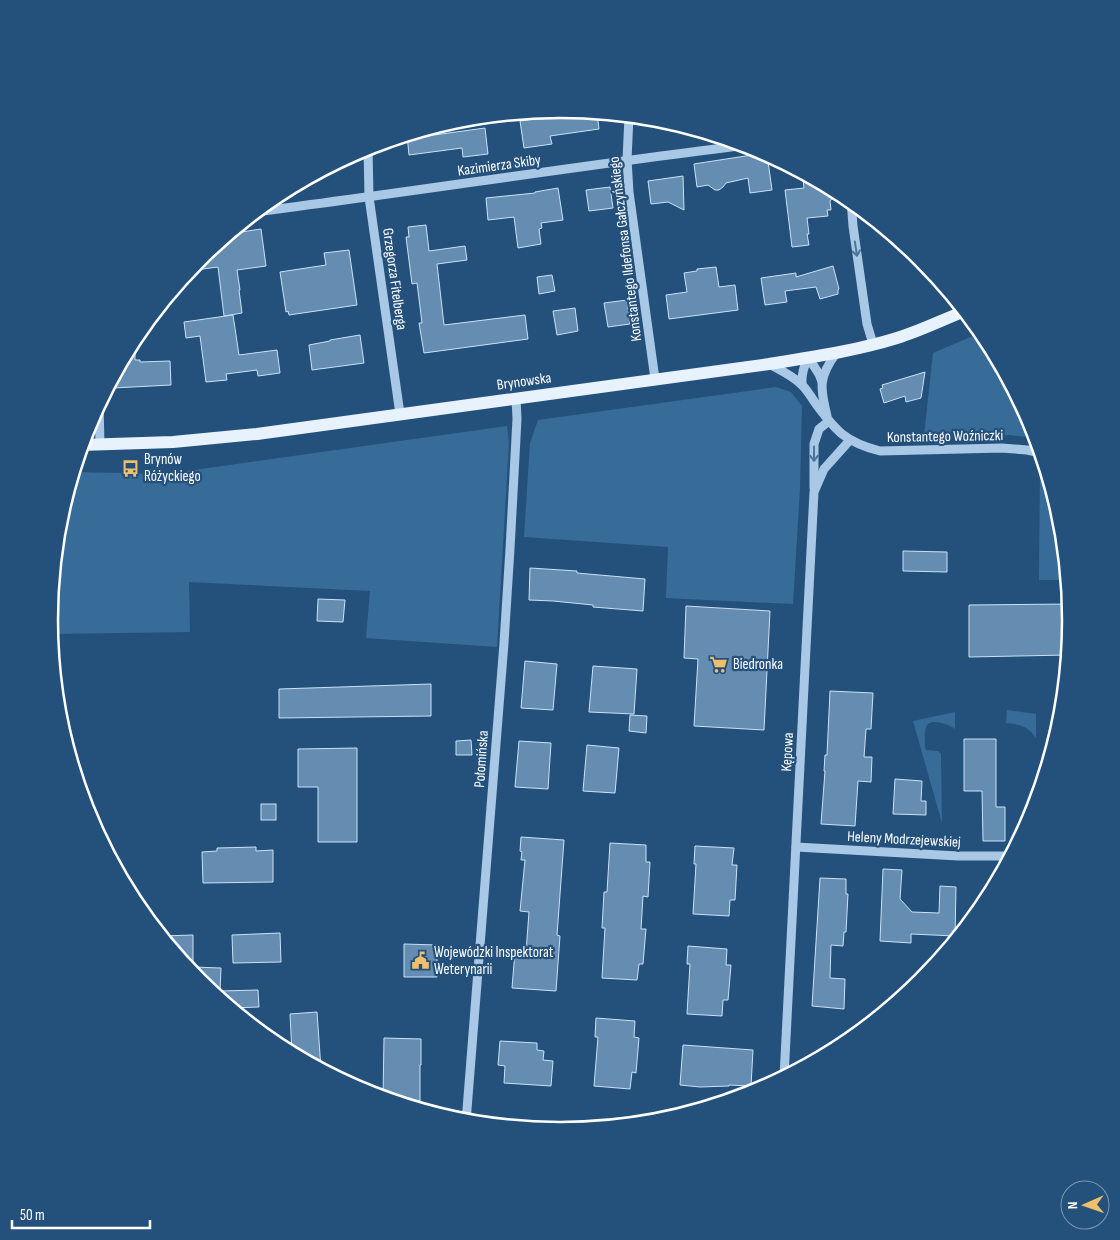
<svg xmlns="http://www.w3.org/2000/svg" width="1120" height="1240" font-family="'Sofia Sans Condensed',sans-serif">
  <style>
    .green { fill: #376c99 }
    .building { fill: #658db1; stroke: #cbe1f4 }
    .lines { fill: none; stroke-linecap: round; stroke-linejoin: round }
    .minor { stroke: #a8c8e5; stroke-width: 9 }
    .major { stroke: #e8f2fd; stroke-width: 12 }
    .oneway { stroke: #4c759c }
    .labels { text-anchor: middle; stroke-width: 4.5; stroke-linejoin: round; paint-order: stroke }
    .street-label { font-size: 15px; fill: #fff; stroke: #24517c }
    .poi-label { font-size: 15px; fill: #fff; stroke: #24517c; text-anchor: start }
    .rim { fill: none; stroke: #fff; stroke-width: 2.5 }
  </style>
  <rect width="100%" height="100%" fill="#24517c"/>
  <g class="green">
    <path d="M982 332 985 336 1032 425 1036 438 1009 435 924 436 933 353Z"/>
    <path d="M776 387 791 392 802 406 800 488 793 604 666 598 668 547 524 537 530 443 538 420Z"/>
    <path d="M507 426 509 443 497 647 366 638 370 591 189 582 190 632 50 634 49 620 59 520 73 472 165 474Z"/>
    <path d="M1040 470 1047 471 1061 521 1067 580H1039Z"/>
    <path d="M1007 710 1036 714V738C1027 725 1021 725 1006 723Z"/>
    <path d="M955 712V729C949 724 929 717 926 727 924 733 925 742 925 747L926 750 938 751 941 754 942 823 913 721Z"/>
  </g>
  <g class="building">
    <path d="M568 110 597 112 599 129 550 136 552 144 524 148 520 121 534 119V115Z"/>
    <path d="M433 127 434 135 485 128 488 154 463 157 462 148 409 155 407 135Z"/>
    <path d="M765 153 767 154 772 190 750 193 748 178 726 183 723 187 719 190H715L708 185 697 187 694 164Z"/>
    <path d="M802 172 838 191 830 201 831 210H827L828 216 807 218 809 234H807L809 245 792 247 785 190 804 188Z"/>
    <path d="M683 176 684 210 668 202 651 204 648 181Z"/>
    <path d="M610 187 613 208 589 211 586 190Z"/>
    <path d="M558 188 563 220 541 223 542 228 539 229 541 244 518 248 514 217 488 220 486 198 535 193V192Z"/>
    <path d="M426 225 429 251 465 246 467 260 437 264 444 325 525 315 528 339 424 353 419 323H422L417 283 412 284 406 237H409L408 227Z"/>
    <path d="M261 229 266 266 237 270 240 290H239L242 313 224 316 218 267 188 271 199 258 228 234Z"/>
    <path d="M349 250 357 305 289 315 288 311 286 312 280 272 326 265 324 253Z"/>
    <path d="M833 266 839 289 838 290V294L820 299 816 287 785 291 787 302 765 305 761 278 796 273V277Z"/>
    <path d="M716 267 719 287 735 285 738 310 669 319 666 295 687 292 684 273 697 271V269Z"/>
    <path d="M552 275 555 291 539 294 537 277Z"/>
    <path d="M627 300 630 324 608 327 604 303Z"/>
    <path d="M575 308 578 331 557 335 553 311Z"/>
    <path d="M233 315 239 355 277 350 280 373 258 376 257 370 226 374 227 380 206 382 200 336 186 338 184 322Z"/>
    <path d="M360 335 364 363 312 370 309 345 330 341V340Z"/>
    <path d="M135 337V360H140V362L170 361 171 385 113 388 112 378Z"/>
    <path d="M925 372 921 398 906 402 905 396 884 403 880 389 883 388 882 385Z"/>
    <path d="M903 551 947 552V572L903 571Z"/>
    <path d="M530 568 577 571V573L645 579 643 611 593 607V605L553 601 529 600Z"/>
    <path d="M318 599 345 600 343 622 317 621Z"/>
    <path d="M1070 604V633L1068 655 969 657V605Z"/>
    <path d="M686 606 770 611 764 730 694 726 698 659 684 658Z"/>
    <path d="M525 661 557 664 553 710 521 708Z"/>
    <path d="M593 666 637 669 634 714 589 712Z"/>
    <path d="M431 684V716L279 718V689Z"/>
    <path d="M830 691 873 693 871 729H866L864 757H872L871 782 858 781 855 826 821 824 825 771H824L825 755H827Z"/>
    <path d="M630 715 647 716 646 733 629 731Z"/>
    <path d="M964 739H996V807H1005V841H983L982 791H964Z"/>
    <path d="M471 740 472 755H456V741Z"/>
    <path d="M519 741 551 743 548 789 515 787Z"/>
    <path d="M587 745 619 748 615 793 583 791Z"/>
    <path d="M357 748V842H318V787H298V749Z"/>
    <path d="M895 779 922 781 921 801H926V815L893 814Z"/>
    <rect x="261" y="804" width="15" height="16"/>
    <path d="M521 837 564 840 557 935 560 936 556 991 512 988 515 951 526 952 529 912 520 911 525 860H521L522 852 520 851Z"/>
    <path d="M610 843 646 845V862H650L648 897 643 896 642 913 641 929H646L643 964H639L637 980 602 978 605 928H602L604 892H607Z"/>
    <path d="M695 846 734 848 732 865H737L735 900H730L729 916 693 914 696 864H694Z"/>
    <path d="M256 847V851L273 850V882L203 883 202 852 217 851V848Z"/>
    <path d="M883 869 902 870 900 899 912 912 939 913 940 886 956 887 955 936 911 934V943L880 941Z"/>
    <path d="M820 878 846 879V894H848L846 932H844L843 946 831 945 830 978 845 979 844 1009 812 1006Z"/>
    <path d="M280 933 281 962 233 963 232 935Z"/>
    <path d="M193 935V967L221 968 220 991 258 990 259 1007 231 1008 198 981 161 936Z"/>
    <path d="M404 944 437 945V977H404Z"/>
    <path d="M688 946 727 949 726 965H731L728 1000H723L722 1016 687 1014 690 964H687Z"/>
    <path d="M317 1012 321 1069 292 1054 290 1014Z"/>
    <path d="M596 1018 635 1021 634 1037 639 1038 636 1073 632 1072 630 1089 594 1086 598 1037H595Z"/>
    <path d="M384 1038 421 1039V1065H420V1106H409L383 1098Z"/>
    <path d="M500 1041 537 1043V1050L544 1051 543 1060 553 1061 551 1086 504 1083 505 1066 498 1065Z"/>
    <path d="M683 1045 753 1050 751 1086 729 1085V1086L700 1087 680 1085Z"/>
  </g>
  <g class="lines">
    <g class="minor">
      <path d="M629 116 627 160 629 192 655 379"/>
      <path d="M368 147 369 197 400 414"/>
      <path d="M851 200 853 226 867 324 873 344"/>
      <path d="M255 212C419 191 583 165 747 145"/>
      <path d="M769 364C780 370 793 376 802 385 807 390 812 398 816 404 836 431 845 442 880 451L1002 448 1027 450 1041 453"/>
      <path d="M802 385C801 375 804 367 808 357L819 374 822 382"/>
      <path d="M99 402 100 445"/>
      <path d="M827 416C820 388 818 377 837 352"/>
      <path d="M814 488V444L819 429 829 421"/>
      <path d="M796 847 958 856H1011"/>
      <path d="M784 1077 814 492 824 469 850 440"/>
      <path d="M466 1122 504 643 510 549 517 419 516 398"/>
    </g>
    <path class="major" d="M81 445 173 442 257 434 769 364C812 357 855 351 897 338 920 331 942 320 965 311"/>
  </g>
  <defs><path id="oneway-shaft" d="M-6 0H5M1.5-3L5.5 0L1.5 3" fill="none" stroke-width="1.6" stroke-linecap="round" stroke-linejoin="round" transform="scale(1.25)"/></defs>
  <g class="oneway">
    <use href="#oneway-shaft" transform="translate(856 249) rotate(81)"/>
    <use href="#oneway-shaft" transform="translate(814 454) rotate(90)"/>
  </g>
  <defs>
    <symbol id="bus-bare" viewBox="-9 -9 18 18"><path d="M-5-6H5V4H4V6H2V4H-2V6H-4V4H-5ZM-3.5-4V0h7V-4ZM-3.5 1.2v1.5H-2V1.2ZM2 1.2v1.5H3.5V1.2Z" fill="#efbf6b" stroke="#24517c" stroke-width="2.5" paint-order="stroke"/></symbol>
    <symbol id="supermarket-bare" viewBox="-9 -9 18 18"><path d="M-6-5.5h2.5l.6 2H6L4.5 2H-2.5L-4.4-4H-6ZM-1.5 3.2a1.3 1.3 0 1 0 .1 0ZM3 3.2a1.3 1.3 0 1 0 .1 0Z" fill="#efbf6b" stroke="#24517c" stroke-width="2.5" paint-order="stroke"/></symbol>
    <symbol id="civic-bare" viewBox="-9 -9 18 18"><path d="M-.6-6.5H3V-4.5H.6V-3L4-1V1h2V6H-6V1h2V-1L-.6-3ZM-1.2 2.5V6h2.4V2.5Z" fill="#efbf6b" stroke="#24517c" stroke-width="2.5" paint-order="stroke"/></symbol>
  </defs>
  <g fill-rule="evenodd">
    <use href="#bus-bare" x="118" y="456" width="25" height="25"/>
    <use href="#supermarket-bare" x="706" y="652" width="25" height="25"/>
    <use href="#civic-bare" x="408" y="948" width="25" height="25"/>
  </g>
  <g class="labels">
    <g class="street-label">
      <text transform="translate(499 165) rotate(-8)" y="5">Kazimierza Skiby</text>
      <text transform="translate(625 249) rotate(-97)" y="5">Konstantego Ildefonsa Gałczyńskiego</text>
      <text transform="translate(395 279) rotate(82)" y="5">Grzegorza Fitelberga</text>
      <text transform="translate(524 381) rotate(-8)" y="5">Brynowska</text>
      <text transform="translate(945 436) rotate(-1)" y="5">Konstantego Woźniczki</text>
      <text transform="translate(787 752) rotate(-87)" y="5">Kępowa</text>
      <text transform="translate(481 759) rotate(-86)" y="5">Połomińska</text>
      <text transform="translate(904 839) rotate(3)" y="5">Heleny Modrzejewskiej</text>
    </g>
    <g class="poi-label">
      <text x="144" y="464">Brynów<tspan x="144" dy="17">Różyckiego</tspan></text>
      <text x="733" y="669">Biedronka</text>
      <text x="434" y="957">Wojewódzki Inspektorat<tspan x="434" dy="17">Weterynarii</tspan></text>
    </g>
  </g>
  <path d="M0 0H1120V1240H0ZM58 620a502 502 0 1 1 1004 0a502 502 0 1 1-1004 0Z" fill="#24517c" fill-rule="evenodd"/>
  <path class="rim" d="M58 620a502 502 0 1 1 1004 0a502 502 0 1 1-1004 0Z"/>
  <g transform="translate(1085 1205) rotate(268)"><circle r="24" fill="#24517c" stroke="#7c97b0"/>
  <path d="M0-4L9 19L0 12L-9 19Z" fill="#efbf6b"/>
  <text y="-8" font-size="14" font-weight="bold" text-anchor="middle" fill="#ffffff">N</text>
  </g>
  <path d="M12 1220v8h138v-8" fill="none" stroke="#ffffff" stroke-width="2.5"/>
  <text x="20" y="1220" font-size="15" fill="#ffffff" stroke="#24517c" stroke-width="4" paint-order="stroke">50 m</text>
</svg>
